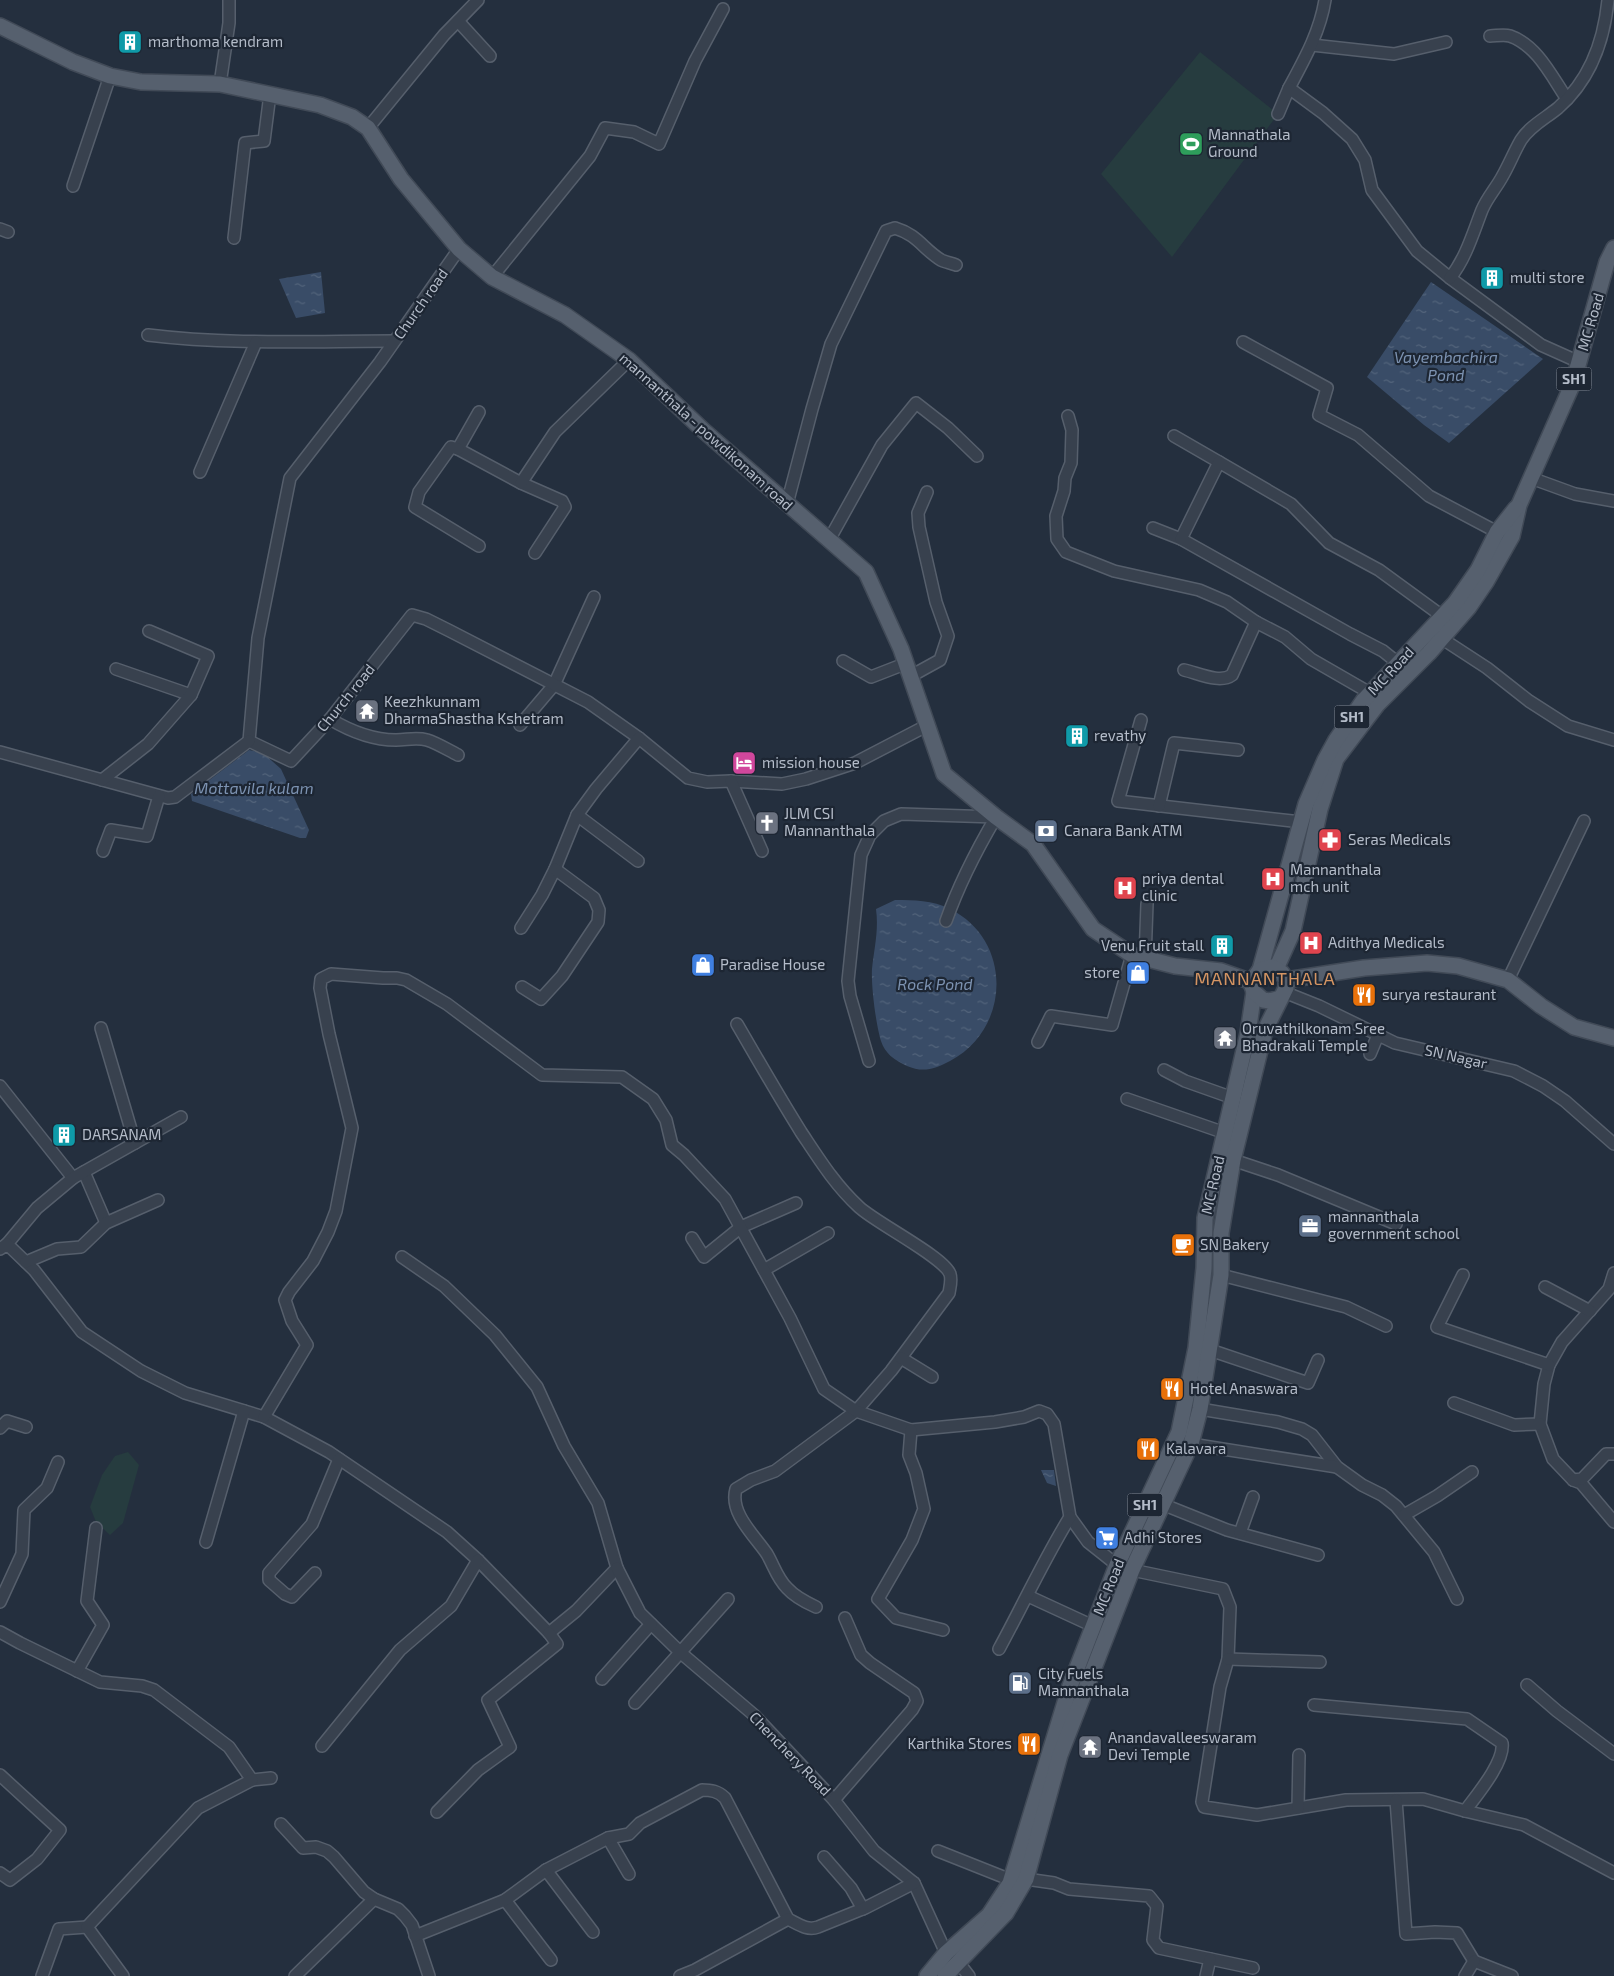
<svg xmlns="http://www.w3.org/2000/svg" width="1614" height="1976" font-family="'Exo 2',sans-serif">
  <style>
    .grass { fill: #263c3f }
    .water { fill: url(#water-ripples) }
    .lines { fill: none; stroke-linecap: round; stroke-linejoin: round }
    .minor-casing { stroke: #565f6c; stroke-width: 14 }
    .major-casing { stroke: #414a57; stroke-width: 18 }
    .minor { stroke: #38414e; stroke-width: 11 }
    .major { stroke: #56606e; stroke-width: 15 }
    .labels { text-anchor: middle; stroke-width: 4.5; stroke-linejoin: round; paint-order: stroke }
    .shield { fill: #1d2633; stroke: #878f9c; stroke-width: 1 }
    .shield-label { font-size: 14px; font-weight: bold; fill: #b4bcc9 }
    .poi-label { font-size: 15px; fill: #b4bcc9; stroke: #1d2633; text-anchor: start }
    .street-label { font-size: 15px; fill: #b4bcc9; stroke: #1d2633 }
    .water-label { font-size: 16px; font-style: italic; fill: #7c92b1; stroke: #1d2633 }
    .quarter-label { font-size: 18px; letter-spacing: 1px; fill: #d59563; stroke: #1d2633 }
  </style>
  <defs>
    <pattern id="water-ripples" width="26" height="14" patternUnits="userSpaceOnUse" patternTransform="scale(1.25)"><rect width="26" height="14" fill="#394c67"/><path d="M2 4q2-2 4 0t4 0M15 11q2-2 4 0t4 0" fill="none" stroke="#53647b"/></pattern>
  </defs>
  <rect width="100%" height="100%" fill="#242f3e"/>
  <g class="grass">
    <path d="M1200 52 1278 114 1172 257 1101 174Z"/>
    <path d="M128 1452 139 1465 123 1523 110 1535 96 1522 90 1507 102 1475 115 1456Z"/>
  </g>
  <g class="water">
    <path d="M321 272 325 313 296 318 279 279Z"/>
    <path d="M1431 282 1543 359 1449 443 1424 425 1367 377Z"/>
    <path d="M249 750 263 753 281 769 309 830 306 838H300L192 801 191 794Z"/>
    <path d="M895 900C914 900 932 900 950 909 1013 940 1011 1029 950 1061 935 1069 923 1073 907 1066 895 1060 885 1054 881 1041 876 1025 871 986 872 969 874 949 879 930 876 909Z"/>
    <path d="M1041 1470H1054L1056 1486 1047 1483Z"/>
  </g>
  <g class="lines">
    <defs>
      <g id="minor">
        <path d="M458 21 490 56"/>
        <path d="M1490 36C1496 36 1504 34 1510 36 1537 45 1552 77 1567 99"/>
        <path d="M1312 45 1394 54 1446 42"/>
        <path d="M220 84 229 23V0"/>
        <path d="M1289 88C1304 60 1320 32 1325 0"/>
        <path d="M1278 114 1289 88 1323 113 1352 139 1365 160 1372 190 1417 251 1450 278 1541 345 1579 362"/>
        <path d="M368 128 444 35 478 0"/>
        <path d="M73 186 110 76"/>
        <path d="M0 229 8 232"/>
        <path d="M234 238 245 143 264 141 270 94"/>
        <path d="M492 277 590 156 605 128 634 132 659 144 695 61 723 9"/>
        <path d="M1450 278C1466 258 1473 233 1482 210 1487 198 1496 188 1502 177 1509 165 1514 152 1521 140 1530 126 1546 118 1558 108 1590 80 1604 41 1608 0"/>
        <path d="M148 335C229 345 312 341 394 341"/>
        <path d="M1243 342 1327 388 1319 415 1358 435 1429 496 1497 532"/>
        <path d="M479 412 458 449 521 483 562 501 565 507 535 553"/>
        <path d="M1068 416 1072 430 1071 463 1065 478 1064 491 1056 516 1057 539 1066 552 1114 571 1199 590 1227 602 1256 622 1285 637 1311 659 1370 693"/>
        <path d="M1174 436 1219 462"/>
        <path d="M458 449 451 447 419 492 415 507 479 546"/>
        <path d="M200 472 256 342"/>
        <path d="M1531 478 1575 494 1614 501"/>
        <path d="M521 483 555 432 629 360"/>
        <path d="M787 504 812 409 831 344 886 231 895 228C918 235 923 249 941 260 945 262 951 263 956 265"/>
        <path d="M1153 528 1181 539"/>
        <path d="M829 540 882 445 916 403 948 428 977 456"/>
        <path d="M1441 638 1487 668 1529 701 1568 726 1614 740"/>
        <path d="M843 661 871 677 907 663"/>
        <path d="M1398 663 1383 651 1350 634 1181 539 1219 462 1291 504 1329 543 1379 570 1442 616"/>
        <path d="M116 669 191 695"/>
        <path d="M1184 670C1198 673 1220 684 1232 675L1256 622"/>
        <path d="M911 676 940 660 948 636 936 602 919 527 918 513 927 492"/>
        <path d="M330 719C350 731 373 740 396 740 407 740 416 737 427 740 437 743 448 750 458 755"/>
        <path d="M1141 720 1118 801 1301 822"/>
        <path d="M520 725 554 685 594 597"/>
        <path d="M249 741 291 761 330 719 412 615 426 619 450 631 588 702 639 738 688 778 707 782 731 781 782 784 806 779 855 763 928 725"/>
        <path d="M249 741 258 638 290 478 380 362 459 249"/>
        <path d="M0 752 168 798 175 797 249 741"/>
        <path d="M102 780 148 744 191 695 208 656 149 631"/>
        <path d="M731 781 762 851"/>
        <path d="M1159 806 1174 743 1238 750"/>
        <path d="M577 815 638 861"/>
        <path d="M103 851 111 830 147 836 159 796"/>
        <path d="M521 928 542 895 555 869 577 815 596 789 639 738"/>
        <path d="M1145 959 1147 904"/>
        <path d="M1508 980 1584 821"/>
        <path d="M522 987 541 999 562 976 598 922 599 910 594 898 555 869"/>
        <path d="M1284 992 1319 1006 1395 1043 1514 1071 1543 1086 1565 1101 1614 1144"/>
        <path d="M737 1024C758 1060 779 1097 801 1132 819 1159 835 1185 859 1207 876 1223 944 1257 950 1274 952 1280 950 1287 949 1293L891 1371 856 1411 775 1471 751 1480 736 1489C729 1513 755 1536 767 1554 774 1566 777 1578 787 1588 795 1597 805 1602 816 1607"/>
        <path d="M101 1028 135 1143"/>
        <path d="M1038 1042 1051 1016 1112 1025 1132 955"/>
        <path d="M1370 1054 1378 1035"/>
        <path d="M869 1061 850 996 848 981 861 855 870 835 884 821 901 814 996 817C976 851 959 884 946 921"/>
        <path d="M1164 1070 1185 1081 1233 1098"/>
        <path d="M0 1086 73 1178"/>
        <path d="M1127 1099 1225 1133"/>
        <path d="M1233 1160 1278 1175 1396 1224"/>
        <path d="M84 1172 106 1223"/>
        <path d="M692 1238 704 1257 741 1227 796 1203"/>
        <path d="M7 1244 37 1208 73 1178 181 1117"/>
        <path d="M0 1249 7 1244 34 1270 82 1332 141 1371 185 1393 264 1417 329 1452 447 1532 478 1560 549 1633 576 1611 617 1568 598 1503 564 1446 537 1387 495 1335 444 1286 402 1257"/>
        <path d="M26 1262 57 1249 81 1247 106 1223 158 1200"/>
        <path d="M764 1270 828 1233"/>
        <path d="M1614 1273 1609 1289 1562 1342 1549 1365 1544 1384 1540 1424 1553 1459 1573 1480 1581 1483 1614 1522"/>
        <path d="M1221 1275 1346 1307 1386 1326"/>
        <path d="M1463 1275 1437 1327 1549 1365"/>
        <path d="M1545 1287 1590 1311"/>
        <path d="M1210 1350 1308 1383 1318 1360"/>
        <path d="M901 1358 932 1377"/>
        <path d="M1454 1403 1514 1425 1540 1424"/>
        <path d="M1200 1409 1278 1422 1302 1429 1312 1435 1337 1467 1362 1485 1382 1495 1396 1506 1434 1552 1457 1599"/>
        <path d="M264 1417 307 1345 292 1321 285 1300 289 1292 313 1261 328 1232 336 1211 352 1128 329 1034 320 988 321 979 331 974 383 978H397L406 980 447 1004 542 1075 622 1077 653 1099 666 1120 672 1145 684 1155 725 1199 790 1318 824 1389 856 1411 911 1430 995 1422 1024 1417 1039 1411 1047 1414 1054 1424 1070 1517 1088 1542 1117 1565 1132 1570 1223 1589 1230 1607 1228 1659 1220 1687 1202 1802 1204 1807 1257 1815 1346 1800 1423 1799 1465 1811 1524 1825 1614 1873"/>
        <path d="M0 1428 7 1421 26 1427"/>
        <path d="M911 1430 909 1455 916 1473 924 1509 912 1540 878 1599 896 1618 943 1630"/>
        <path d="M1191 1444 1337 1467"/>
        <path d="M1573 1480 1582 1479 1606 1454H1613"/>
        <path d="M1162 1504 1227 1530 1318 1555"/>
        <path d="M1404 1515 1437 1496 1472 1472"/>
        <path d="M1240 1533 1253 1497"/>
        <path d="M206 1542 244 1411"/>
        <path d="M617 1568 640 1613 681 1653 754 1715 834 1800 874 1851 914 1883 946 1953 959 1963 969 1976"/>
        <path d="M315 1573 292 1597 285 1594 269 1580V1573L312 1524 339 1459"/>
        <path d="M1028 1596 1093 1626"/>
        <path d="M0 1602 22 1554 24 1510 47 1488 58 1462"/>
        <path d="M0 1632 20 1643 100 1682 142 1686 154 1690 229 1747 252 1780 271 1778"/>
        <path d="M999 1649C1023 1605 1044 1559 1070 1517"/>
        <path d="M1228 1659 1320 1662"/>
        <path d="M77 1671 103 1625 87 1601 96 1528"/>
        <path d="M602 1679 651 1624"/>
        <path d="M1527 1685 1557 1711 1614 1754"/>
        <path d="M635 1703 728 1599"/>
        <path d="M1314 1705 1467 1719 1502 1743C1505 1762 1476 1796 1465 1811"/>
        <path d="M322 1746 400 1650 451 1606 478 1560"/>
        <path d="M0 1775 60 1830 37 1859 10 1880 0 1873"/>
        <path d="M834 1800 912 1710 917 1701 914 1693 870 1663 861 1655 845 1618"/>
        <path d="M1396 1800 1406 1934 1435 1932 1457 1933 1474 1961 1512 1976"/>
        <path d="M1298 1808 1299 1755"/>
        <path d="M437 1812 478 1770 510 1747 488 1700 557 1644 549 1633"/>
        <path d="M281 1824 303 1848 316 1847 327 1851 334 1857 364 1892 374 1899 398 1909 405 1916 412 1925 429 1976"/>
        <path d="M608 1838 629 1874"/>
        <path d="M938 1851 1011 1880"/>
        <path d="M824 1857 851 1888 863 1909"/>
        <path d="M546 1870 593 1932"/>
        <path d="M1026 1879 1054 1883 1069 1889 1149 1896 1157 1906 1153 1940 1159 1948 1253 1968"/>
        <path d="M505 1900 551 1960"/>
        <path d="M415 1936 505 1900 546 1870 608 1838 629 1834 640 1823 702 1790C711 1790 718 1791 725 1798L788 1919C798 1924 807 1931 818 1927L865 1908 914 1883"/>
        <path d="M42 1976 59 1929 87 1927"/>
        <path d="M123 1976 87 1927 198 1808 252 1780"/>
        <path d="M295 1976 374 1899"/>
        <path d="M680 1976 695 1970 788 1919"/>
        <path d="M1206 1976 1210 1959"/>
        <path d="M1465 1976 1474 1961"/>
      </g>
      <g id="major">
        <path d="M0 26 73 62 110 76 141 82 220 84 320 105 352 117 368 128 401 179 459 249 492 277 565 315 629 360 704 431 866 572 901 649 944 774 996 817 1033 844 1093 929 1132 955 1175 966 1221 971 1252 982"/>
        <path d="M1276 969 1293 931 1320 809 1336 759 1377 705 1429 653 1469 607 1486 582 1512 536 1519 505 1573 383 1607 262 1614 248"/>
        <path d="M1260 970 1306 804 1325 760 1336 740 1363 701 1455 603 1478 570 1497 532 1516 508"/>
        <path d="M1286 980 1364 968 1427 963 1458 966 1508 980 1541 1006 1574 1027 1614 1038"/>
        <path d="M927 1976 946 1953 989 1915 1010 1883 1070 1686 1117 1565 1179 1432 1196 1348 1204 1268 1205 1218 1248 1033 1254 992"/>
        <path d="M945 1976 1006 1913 1026 1879 1060 1755 1132 1570 1191 1444 1200 1409 1221 1275V1233L1233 1160 1265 1030 1286 988V980L1282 973 1276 969 1271 967 1260 970 1254 978 1252 986 1254 992 1263 1000 1270 1001 1280 998"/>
      </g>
    </defs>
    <use href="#minor" class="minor-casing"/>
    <use href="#major" class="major-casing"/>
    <use href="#minor" class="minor"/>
    <use href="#major" class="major"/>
  </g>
  <defs>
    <symbol id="building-square" viewBox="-11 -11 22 22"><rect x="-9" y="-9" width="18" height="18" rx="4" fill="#0f9aa8" stroke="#1d2633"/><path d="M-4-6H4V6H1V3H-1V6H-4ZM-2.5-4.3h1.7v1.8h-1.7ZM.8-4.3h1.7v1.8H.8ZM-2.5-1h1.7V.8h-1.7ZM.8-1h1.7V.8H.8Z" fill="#fff"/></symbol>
    <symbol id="stadium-square" viewBox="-11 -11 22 22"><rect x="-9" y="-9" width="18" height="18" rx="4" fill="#2e9e5b" stroke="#1d2633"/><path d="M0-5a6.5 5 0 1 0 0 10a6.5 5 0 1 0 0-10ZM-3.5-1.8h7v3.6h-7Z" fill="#fff"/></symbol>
    <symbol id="temple-square" viewBox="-11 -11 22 22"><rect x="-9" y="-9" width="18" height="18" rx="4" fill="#6b7280" stroke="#1d2633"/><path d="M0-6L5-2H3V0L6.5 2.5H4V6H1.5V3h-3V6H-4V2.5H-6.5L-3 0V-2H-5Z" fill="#fff"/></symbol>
    <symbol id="hotel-square" viewBox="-11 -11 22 22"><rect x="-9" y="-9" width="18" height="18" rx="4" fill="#d1479c" stroke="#1d2633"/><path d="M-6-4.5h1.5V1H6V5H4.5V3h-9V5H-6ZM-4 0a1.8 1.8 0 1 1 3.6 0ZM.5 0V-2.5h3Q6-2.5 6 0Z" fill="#fff"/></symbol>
    <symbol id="church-square" viewBox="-11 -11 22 22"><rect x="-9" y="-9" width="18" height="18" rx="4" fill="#6b7280" stroke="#1d2633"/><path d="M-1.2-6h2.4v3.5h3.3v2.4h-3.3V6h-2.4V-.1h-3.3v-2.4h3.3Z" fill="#fff"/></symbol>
    <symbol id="bank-square" viewBox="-11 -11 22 22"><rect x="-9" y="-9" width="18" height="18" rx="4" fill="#5c6f8a" stroke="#1d2633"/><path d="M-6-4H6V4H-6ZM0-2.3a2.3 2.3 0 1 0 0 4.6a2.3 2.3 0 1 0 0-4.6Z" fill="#fff"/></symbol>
    <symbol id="pharmacy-square" viewBox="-11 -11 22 22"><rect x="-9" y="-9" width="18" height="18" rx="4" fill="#e0444e" stroke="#1d2633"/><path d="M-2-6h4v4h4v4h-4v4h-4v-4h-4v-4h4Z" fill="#fff"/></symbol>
    <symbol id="hospital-square" viewBox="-11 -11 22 22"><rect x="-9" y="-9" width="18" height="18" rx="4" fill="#e0444e" stroke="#1d2633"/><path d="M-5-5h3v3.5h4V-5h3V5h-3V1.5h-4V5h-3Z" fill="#fff"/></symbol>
    <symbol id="shop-square" viewBox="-11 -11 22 22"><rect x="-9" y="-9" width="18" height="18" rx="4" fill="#3f7fe0" stroke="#1d2633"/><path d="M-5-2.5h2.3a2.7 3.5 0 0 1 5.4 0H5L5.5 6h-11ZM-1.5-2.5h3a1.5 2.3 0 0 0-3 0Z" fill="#fff"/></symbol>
    <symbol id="restaurant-square" viewBox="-11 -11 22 22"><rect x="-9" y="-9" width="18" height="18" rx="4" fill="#e8710a" stroke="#1d2633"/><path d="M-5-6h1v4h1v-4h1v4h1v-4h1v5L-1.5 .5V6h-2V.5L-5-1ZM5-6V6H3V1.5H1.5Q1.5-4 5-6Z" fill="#fff"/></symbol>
    <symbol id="office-square" viewBox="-11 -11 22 22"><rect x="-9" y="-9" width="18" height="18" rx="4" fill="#5c6f8a" stroke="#1d2633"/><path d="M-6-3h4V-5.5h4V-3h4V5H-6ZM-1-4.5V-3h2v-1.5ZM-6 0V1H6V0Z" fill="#fff"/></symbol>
    <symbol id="cafe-square" viewBox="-11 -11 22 22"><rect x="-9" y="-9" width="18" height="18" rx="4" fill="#e8710a" stroke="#1d2633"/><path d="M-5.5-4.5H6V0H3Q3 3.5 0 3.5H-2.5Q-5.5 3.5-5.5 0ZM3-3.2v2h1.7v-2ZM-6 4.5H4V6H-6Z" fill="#fff"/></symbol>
    <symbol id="supermarket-square" viewBox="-11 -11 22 22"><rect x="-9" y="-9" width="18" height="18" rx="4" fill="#3f7fe0" stroke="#1d2633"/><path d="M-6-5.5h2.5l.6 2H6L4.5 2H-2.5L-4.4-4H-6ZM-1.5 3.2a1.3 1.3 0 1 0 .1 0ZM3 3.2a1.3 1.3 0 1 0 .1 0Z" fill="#fff"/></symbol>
    <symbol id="fuel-square" viewBox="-11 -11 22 22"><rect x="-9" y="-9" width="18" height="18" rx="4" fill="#5c6f8a" stroke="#1d2633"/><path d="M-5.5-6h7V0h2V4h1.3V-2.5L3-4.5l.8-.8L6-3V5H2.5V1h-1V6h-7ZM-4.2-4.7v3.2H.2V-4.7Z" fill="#fff"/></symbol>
  </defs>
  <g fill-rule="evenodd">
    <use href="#building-square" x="116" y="28" width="28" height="28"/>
    <use href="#stadium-square" x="1177" y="130" width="28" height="28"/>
    <use href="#building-square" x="1478" y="264" width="28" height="28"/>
    <use href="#temple-square" x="353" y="697" width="28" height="28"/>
    <use href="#building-square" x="1063" y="722" width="28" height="28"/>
    <use href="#hotel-square" x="730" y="749" width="28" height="28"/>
    <use href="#church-square" x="753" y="809" width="28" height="28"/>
    <use href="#bank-square" x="1032" y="817" width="28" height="28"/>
    <use href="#pharmacy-square" x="1316" y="826" width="28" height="28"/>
    <use href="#hospital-square" x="1259" y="865" width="28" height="28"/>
    <use href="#hospital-square" x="1111" y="874" width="28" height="28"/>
    <use href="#hospital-square" x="1297" y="929" width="28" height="28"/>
    <use href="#building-square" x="1208" y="932" width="28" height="28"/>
    <use href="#shop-square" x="689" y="951" width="28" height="28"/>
    <use href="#shop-square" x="1124" y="959" width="28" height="28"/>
    <use href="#restaurant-square" x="1350" y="981" width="28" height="28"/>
    <use href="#temple-square" x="1211" y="1024" width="28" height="28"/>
    <use href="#building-square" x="50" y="1121" width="28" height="28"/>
    <use href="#office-square" x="1296" y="1212" width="28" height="28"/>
    <use href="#cafe-square" x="1169" y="1231" width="28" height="28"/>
    <use href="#restaurant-square" x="1158" y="1375" width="28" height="28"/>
    <use href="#restaurant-square" x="1134" y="1435" width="28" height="28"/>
    <use href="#supermarket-square" x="1093" y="1524" width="28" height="28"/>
    <use href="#fuel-square" x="1006" y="1669" width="28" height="28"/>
    <use href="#restaurant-square" x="1015" y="1730" width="28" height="28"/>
    <use href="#temple-square" x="1076" y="1733" width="28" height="28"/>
  </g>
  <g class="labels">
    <g class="shield">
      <rect x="1556.5" y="367.5" width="35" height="23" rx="4"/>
      <rect x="1334.5" y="705.5" width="35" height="23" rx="4"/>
      <rect x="1127.5" y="1493.5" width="35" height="23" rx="4"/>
    </g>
    <g class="shield-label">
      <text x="1574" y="384">SH1</text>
      <text x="1352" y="722">SH1</text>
      <text x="1145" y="1510">SH1</text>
    </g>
    <g class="poi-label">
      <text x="148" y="47">marthoma kendram</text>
      <text x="1208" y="140">Mannathala<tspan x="1208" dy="17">Ground</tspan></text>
      <text x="1510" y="283">multi store</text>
      <text x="384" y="707">Keezhkunnam<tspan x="384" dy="17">DharmaShastha Kshetram</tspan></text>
      <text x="1094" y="741">revathy</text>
      <text x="762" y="768">mission house</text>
      <text x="784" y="819">JLM CSI<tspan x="784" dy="17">Mannanthala</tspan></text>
      <text x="1064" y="836">Canara Bank ATM</text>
      <text x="1348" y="845">Seras Medicals</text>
      <text x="1290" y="875">Mannanthala<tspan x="1290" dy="17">mch unit</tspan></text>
      <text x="1142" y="884">priya dental<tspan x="1142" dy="17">clinic</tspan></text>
      <text x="1328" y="948">Adithya Medicals</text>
      <text x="1204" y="951" text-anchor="end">Venu Fruit stall</text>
      <text x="720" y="970">Paradise House</text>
      <text x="1120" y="978" text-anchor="end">store</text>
      <text x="1382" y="1000">surya restaurant</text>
      <text x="1242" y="1034">Oruvathilkonam Sree<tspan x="1242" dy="17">Bhadrakali Temple</tspan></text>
      <text x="82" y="1140">DARSANAM</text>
      <text x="1328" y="1222">mannanthala<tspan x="1328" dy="17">government school</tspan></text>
      <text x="1200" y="1250">SN Bakery</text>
      <text x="1190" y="1394">Hotel Anaswara</text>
      <text x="1166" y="1454">Kalavara</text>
      <text x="1124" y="1543">Adhi Stores</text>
      <text x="1038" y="1679">City Fuels<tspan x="1038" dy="17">Mannanthala</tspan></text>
      <text x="1108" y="1743">Anandavalleeswaram<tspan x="1108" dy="17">Devi Temple</tspan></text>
      <text x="1012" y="1749" text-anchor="end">Karthika Stores</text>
    </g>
    <g class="street-label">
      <text transform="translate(421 304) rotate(-55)" y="5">Church road</text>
      <text transform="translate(1591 322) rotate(-74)" y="5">MC Road</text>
      <text transform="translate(706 432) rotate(42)" y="5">mannanthala - powdikonam road</text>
      <text transform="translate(1391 671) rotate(-47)" y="5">MC Road</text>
      <text transform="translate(346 698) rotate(-51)" y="5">Church road</text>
      <text transform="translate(1456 1057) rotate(13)" y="5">SN Nagar</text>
      <text transform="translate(1213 1185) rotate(-77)" y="5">MC Road</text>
      <text transform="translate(1109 1587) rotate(-68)" y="5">MC Road</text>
      <text transform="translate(790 1754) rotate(46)" y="5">Chenchery Road</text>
    </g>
    <g class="water-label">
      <text x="1446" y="363">Vayembachira<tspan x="1446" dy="18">Pond</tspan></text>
      <text x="254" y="794">Mottavila kulam</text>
      <text x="935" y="990">Rock Pond</text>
    </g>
    <g class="quarter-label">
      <text x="1265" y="985">MANNANTHALA</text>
    </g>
  </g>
</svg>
